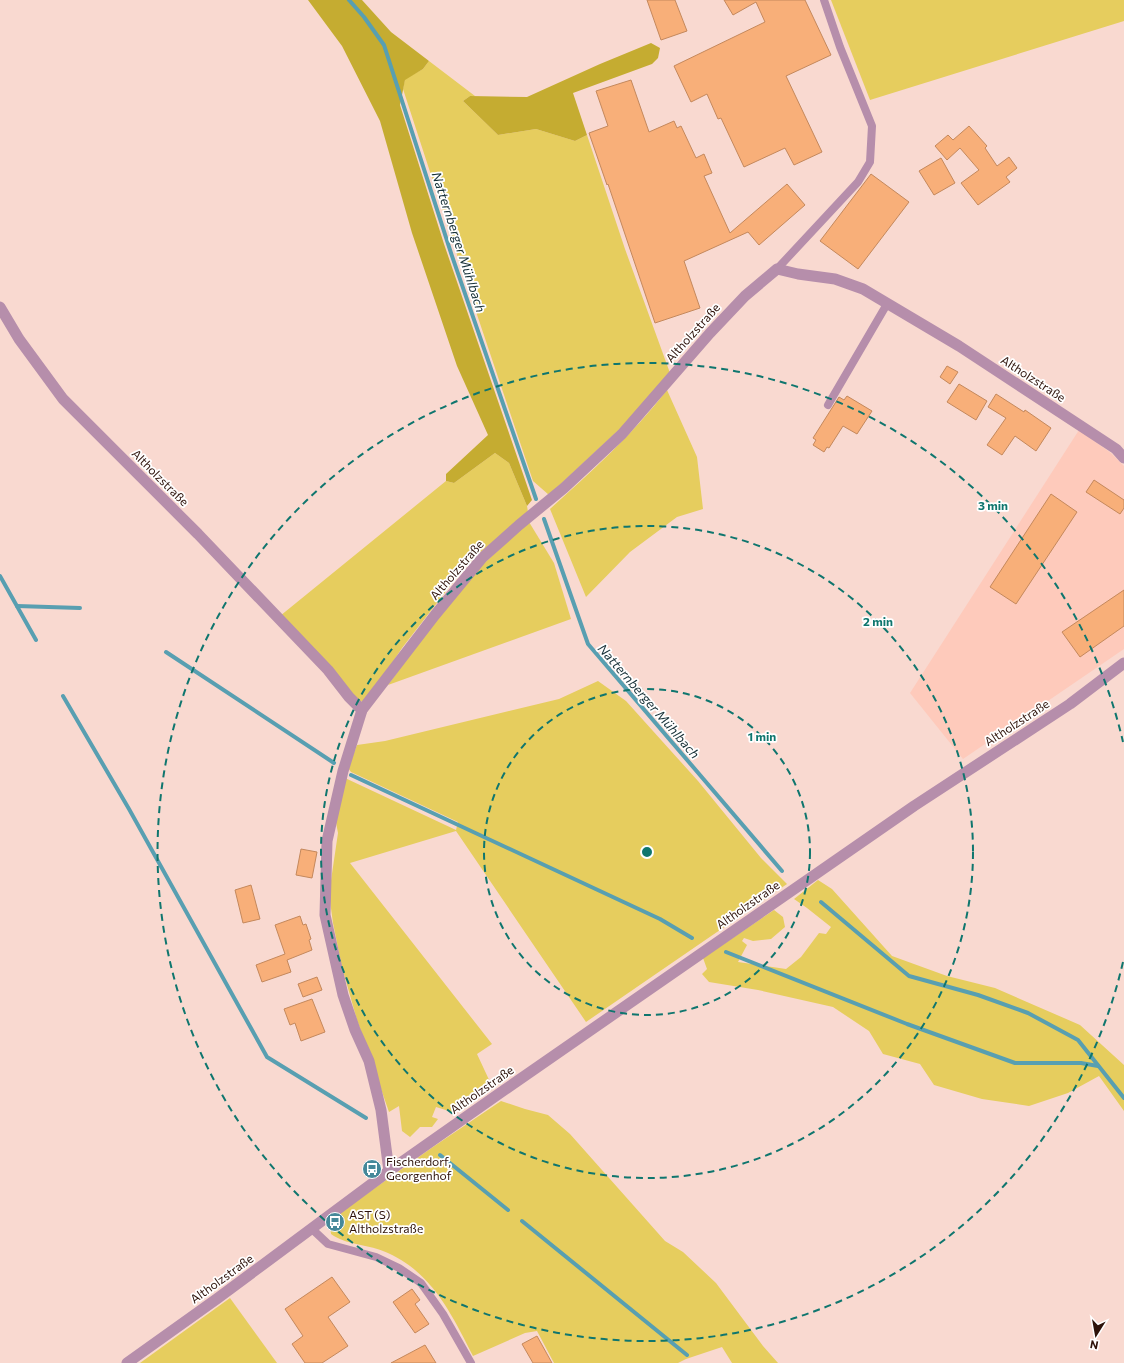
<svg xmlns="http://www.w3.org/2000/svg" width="1124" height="1363" font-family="Commissioner,sans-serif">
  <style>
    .built { fill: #fecabb }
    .green { fill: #e6cd5e }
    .forest { fill: #c5ac31 }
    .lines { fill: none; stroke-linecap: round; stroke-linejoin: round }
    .stream { stroke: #589fb1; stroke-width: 4 }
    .building { fill: #f8af79; stroke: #c4885c }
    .service { stroke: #b68eab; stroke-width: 8 }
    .minor { stroke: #b68eab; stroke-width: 11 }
    .tertiary { stroke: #b68eab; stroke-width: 11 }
    .ring { fill: none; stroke: #0f766e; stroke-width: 2; stroke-dasharray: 7 5 }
    .labels { text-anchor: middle; stroke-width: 3.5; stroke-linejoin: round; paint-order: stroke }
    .street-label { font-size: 12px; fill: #2d120a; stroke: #fff }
    .poi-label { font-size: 12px; fill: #2d120a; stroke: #fff; text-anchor: start }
    .water-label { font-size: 13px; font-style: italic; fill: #183138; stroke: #fff }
    .centre { fill: #0f766e; stroke: #fff; stroke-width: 2 }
    .ring-label { font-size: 12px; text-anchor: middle; font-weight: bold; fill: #0f766e; stroke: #fff; stroke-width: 3.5; stroke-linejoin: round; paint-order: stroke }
  </style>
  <rect width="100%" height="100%" fill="#f9d9d0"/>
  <path class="built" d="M1079 430 1111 453 1124 466V649L963 759 910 693Z"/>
  <g class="green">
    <path d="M831 0H1124V21L870 100Z"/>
    <path d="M429 61 475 96H470L463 101 498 135 536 129 575 141 587 135 625 249 670 373 623 426 549 495 533 481 462 270 403 89 405 79 423 69Z"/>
    <path d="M667 390 697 457 703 509 677 517 630 552 586 597 550 509C591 472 633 434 667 390Z"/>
    <path d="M495 453 509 463 527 506 528 512 468 563 402 648 367 701 357 702 280 616 446 481 454 483Z"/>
    <path d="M529 522 554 563 571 619 388 685 425 634 481 566Z"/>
    <path d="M598 681 626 701 698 781 761 858 787 884 586 1022 456 831 350 863 492 1044 477 1054 491 1084 452 1112 436 1107 432 1117 438 1119 432 1127H420L410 1137 402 1131 399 1106 389 1112 357 1020 342 967 333 923 329 894 338 833 335 817 345 778 456 830 458 822 351 772 348 768 357 745 385 741 559 699Z"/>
    <path d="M818 880 832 889 892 956 947 976 995 988 1080 1025 1124 1065V1111L1099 1076 1068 1093 1029 1106 982 1099 934 1085 920 1064 883 1054 869 1031 833 1007 758 990 709 982 702 974 707 969 703 958 774 910 783 917 785 927 771 939 753 941 744 938 742 941 747 945 738 962 786 969 801 957 819 933 826 934 831 927 807 908 794 899Z"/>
    <path d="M501 1101 525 1109 548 1115 570 1134 665 1241 683 1252 716 1283 763 1346 778 1363H732L722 1347 686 1359 678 1363H554L537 1331 525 1333 473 1356C451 1313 431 1270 383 1251 366 1244 346 1245 331 1234L330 1225 334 1217 430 1149Z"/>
    <path d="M230 1298 277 1363H140Z"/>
  </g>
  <g class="forest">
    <path d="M308 0H362L391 32 429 61 423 69 405 80 400 105 444 244 532 500 527 506 509 463 495 453 454 483 446 481V474L488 435 457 366 412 233 380 121 342 46Z"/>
    <path d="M651 43 660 48 658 58 652 64 573 93 587 135 575 141 536 129 498 135 463 101 470 96 527 97 600 64Z"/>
  </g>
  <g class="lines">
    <g class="stream">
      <path d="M349 0 364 17 384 45 452 256 536 499"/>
      <path d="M544 519 588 644 782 871"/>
      <path d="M0 576 36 640"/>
      <path d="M17 606 80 608"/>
      <path d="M166 652 334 763"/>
      <path d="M63 696 129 809 267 1057 366 1118"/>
      <path d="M351 775 660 919 692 938"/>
      <path d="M821 902 909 976 978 995 1028 1013 1078 1040 1124 1098"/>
      <path d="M726 952 907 1024 1015 1063H1081L1098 1066"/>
      <path d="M440 1155 508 1210"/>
      <path d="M522 1221 687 1355"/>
    </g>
  </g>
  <g class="building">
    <path d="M647 0H675L687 31 661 40Z"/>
    <path d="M724 0H805L831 55 786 76 822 152 794 165 785 148 744 167 721 118 718 119 707 94 691 102 674 66 765 22 756 2 733 15Z"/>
    <path d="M631 80 649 132 674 121 677 128 681 126 696 158 704 154 712 173 704 176 730 233 787 184 805 205 759 245 748 232 684 261 700 308 655 323 608 184 607 185 589 133 608 126 596 91Z"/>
    <path d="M969 126 987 146 985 148 997 166 1009 157 1017 168 1006 177 1010 182 978 205 961 183 979 170 960 148 947 160 935 146 948 135 953 140Z"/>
    <path d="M941 158 955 183 934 195 919 171Z"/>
    <path d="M871 174 909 202 858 269 820 241Z"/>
    <path d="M947 366 958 372 950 384 940 377Z"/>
    <path d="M959 384 987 401 976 420 947 402Z"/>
    <path d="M996 394 1024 412 1025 410 1051 428 1036 451 1015 436 1002 455 987 445 1006 418 988 407Z"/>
    <path d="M847 396 872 411 857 434 843 426 829 448 827 447 824 452 813 445 816 440 813 438 839 397 844 400Z"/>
    <path d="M1094 480 1124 500V508L1120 514 1086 492Z"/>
    <path d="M1051 494 1077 512 1016 604 990 587Z"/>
    <path d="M1124 590V626L1080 657 1062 632Z"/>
    <path d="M301 849 317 852 312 878 296 875Z"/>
    <path d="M251 885 260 919 243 923 235 890Z"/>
    <path d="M300 916 303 925 306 924 311 939 309 940 312 950 287 960 291 972 262 982 256 965 285 954 275 925Z"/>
    <path d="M317 977 322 990 303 997 298 984Z"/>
    <path d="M312 999 325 1032 301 1041 295 1023 290 1025 284 1009Z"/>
    <path d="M332 1277 350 1302 328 1317 348 1346 322 1363H305L292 1344 303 1336 285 1309Z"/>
    <path d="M412 1289 420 1300 415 1304 429 1324 415 1333 393 1302Z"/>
    <path d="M537 1336 552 1363H533L522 1344Z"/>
    <path d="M425 1345 436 1363H391Z"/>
  </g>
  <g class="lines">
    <g class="service">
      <path d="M777 269 858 182 870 162 872 126 840 47 824 0"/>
      <path d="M828 405 887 304"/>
      <path d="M312 1229 328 1244 376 1257 399 1268 421 1283 443 1314 471 1363"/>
    </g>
    <g class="minor">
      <path d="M0 307 19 339 63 399 198 534 328 670 349 697 362 710"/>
      <path d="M389 1171 381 1110 369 1061 355 1030 343 995 325 915 327 841 343 771 362 710 435 615 482 558 519 525 564 488 622 434 710 333 745 296 777 269 798 274 835 279 863 289 959 346 1116 449 1124 458"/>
    </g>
    <path class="tertiary" d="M127 1363 218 1298 389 1171 500 1093 914 806 1070 704 1124 663"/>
  </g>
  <g class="ring">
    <circle cx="647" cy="852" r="163"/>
    <circle cx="647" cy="852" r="326"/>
    <path d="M1123 962A489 489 0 1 1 1123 742"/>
  </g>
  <defs>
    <symbol id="bus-disc" viewBox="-11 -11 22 22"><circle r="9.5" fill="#458899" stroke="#fff"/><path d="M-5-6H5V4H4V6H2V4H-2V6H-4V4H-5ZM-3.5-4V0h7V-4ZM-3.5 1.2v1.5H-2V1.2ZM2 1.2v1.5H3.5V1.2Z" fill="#fff"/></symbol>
  </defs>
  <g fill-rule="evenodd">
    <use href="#bus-disc" x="361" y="1158" width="22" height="22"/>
    <use href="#bus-disc" x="324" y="1211" width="22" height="22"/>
  </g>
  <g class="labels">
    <g class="street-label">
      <text transform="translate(693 333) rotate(-48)" y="4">Altholzstraße</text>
      <text transform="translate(1033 379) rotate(33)" y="4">Altholzstraße</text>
      <text transform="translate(160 478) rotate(45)" y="4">Altholzstraße</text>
      <text transform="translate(457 570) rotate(-49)" y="4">Altholzstraße</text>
      <text transform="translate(1017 723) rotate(-33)" y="4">Altholzstraße</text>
      <text transform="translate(748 905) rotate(-35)" y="4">Altholzstraße</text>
      <text transform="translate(482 1090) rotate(-35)" y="4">Altholzstraße</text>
      <text transform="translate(222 1279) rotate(-36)" y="4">Altholzstraße</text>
    </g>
    <g class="poi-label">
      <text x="386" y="1166">Fischerdorf,<tspan x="386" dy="14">Georgenhof</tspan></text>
      <text x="349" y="1219">AST (S)<tspan x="349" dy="14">Altholzstraße</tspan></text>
    </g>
    <g class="water-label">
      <text transform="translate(459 242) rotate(72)" y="5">Natternberger Mühlbach</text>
      <text transform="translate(649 701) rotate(49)" y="5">Natternberger Mühlbach</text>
    </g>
  </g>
  <circle cx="647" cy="852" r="6" class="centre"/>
  <g class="ring-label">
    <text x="993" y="510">3 min</text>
    <text x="878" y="626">2 min</text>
    <text x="762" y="741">1 min</text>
  </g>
  <g transform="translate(1096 1335) rotate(191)" stroke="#ffffff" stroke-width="3" paint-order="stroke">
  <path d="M0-3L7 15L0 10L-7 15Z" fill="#2d120a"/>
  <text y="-6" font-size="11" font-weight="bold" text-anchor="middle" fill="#2d120a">N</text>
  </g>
</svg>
